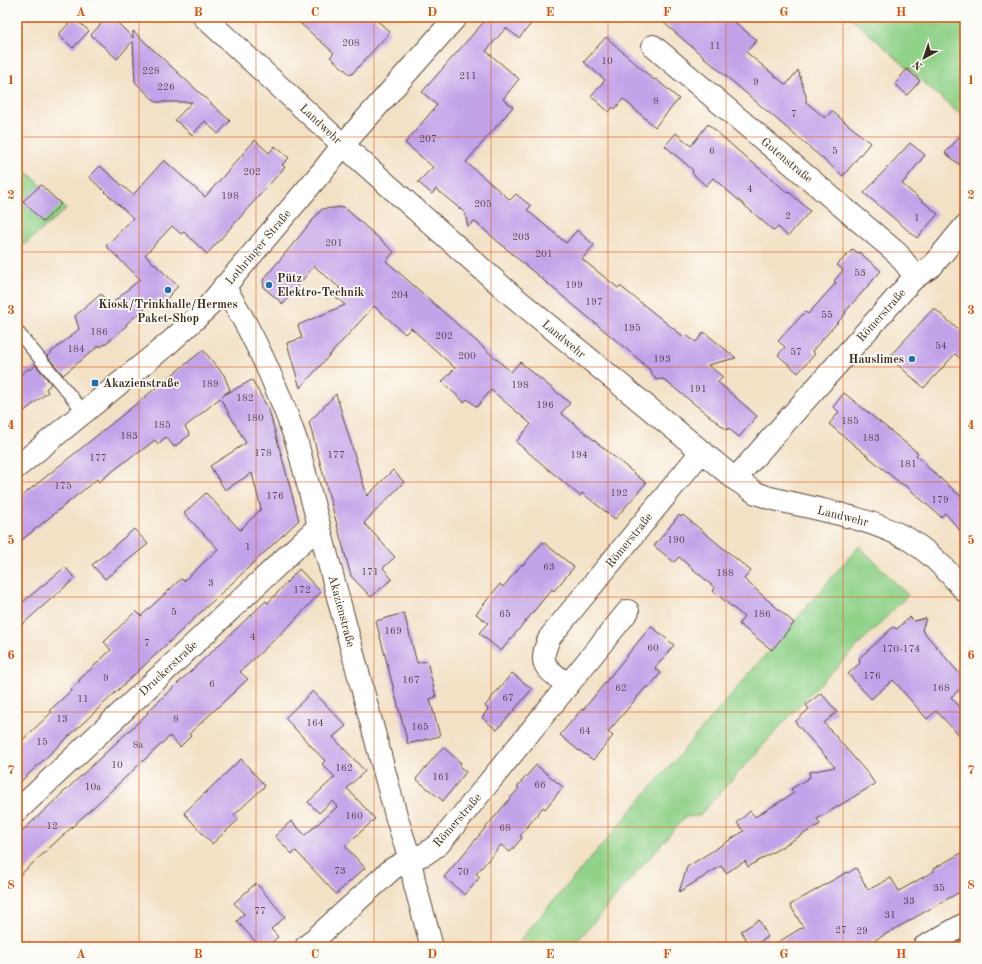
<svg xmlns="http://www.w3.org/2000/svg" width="982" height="964" font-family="'Old Standard TT',serif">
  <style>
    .green { fill: #91d289; stroke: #667e54 }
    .building { fill: #c2a2e9 }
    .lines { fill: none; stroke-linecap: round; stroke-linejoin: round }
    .service-casing { stroke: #574537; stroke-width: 14 }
    .minor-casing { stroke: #574537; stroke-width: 24 }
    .tertiary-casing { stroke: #574537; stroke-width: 24 }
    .service { stroke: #fff; stroke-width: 12 }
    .minor { stroke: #fff; stroke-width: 22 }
    .tertiary { stroke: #fff; stroke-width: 22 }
    .grid { fill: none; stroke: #d7540e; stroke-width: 1; stroke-opacity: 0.55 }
    .poi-dot { fill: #1f6fb2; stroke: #fdfcf7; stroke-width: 1.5 }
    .labels { text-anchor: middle; stroke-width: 3.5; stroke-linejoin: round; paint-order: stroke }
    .number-label { font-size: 10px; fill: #5d4851 }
    .street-label { font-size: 12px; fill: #3b2a1e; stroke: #fdfcf7 }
    .poi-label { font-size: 12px; font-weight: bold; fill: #3b2a1e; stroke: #fdfcf7; text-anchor: start }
    .neatline { fill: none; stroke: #d7540e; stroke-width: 1.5 }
    .grid-label { font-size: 13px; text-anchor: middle; font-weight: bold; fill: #d7540e }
  </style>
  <rect width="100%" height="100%" fill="#fdfcf7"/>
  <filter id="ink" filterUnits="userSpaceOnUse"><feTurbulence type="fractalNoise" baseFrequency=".025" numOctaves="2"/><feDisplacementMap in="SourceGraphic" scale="8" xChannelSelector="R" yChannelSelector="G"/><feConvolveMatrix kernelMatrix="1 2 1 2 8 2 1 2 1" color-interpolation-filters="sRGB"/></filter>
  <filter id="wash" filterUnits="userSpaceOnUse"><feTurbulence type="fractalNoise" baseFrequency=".012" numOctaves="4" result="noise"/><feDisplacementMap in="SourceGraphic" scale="16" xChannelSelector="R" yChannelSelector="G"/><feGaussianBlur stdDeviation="0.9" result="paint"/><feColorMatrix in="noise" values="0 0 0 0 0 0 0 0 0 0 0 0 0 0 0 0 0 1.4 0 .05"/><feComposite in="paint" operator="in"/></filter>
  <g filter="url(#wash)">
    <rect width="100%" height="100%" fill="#f3e1c6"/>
    <g class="green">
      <path d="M850 17H965V119Z"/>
      <path d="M17 162 66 209 17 251Z"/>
      <path d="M859 546 908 595 808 696 699 816 685 817 572 947H514Z"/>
    </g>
    <g id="blocks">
      <g class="building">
        <path d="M107 17H112L133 38V31L230 121 218 134 205 121 192 135 175 120 192 102H156L135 82 133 41 117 59 91 35Z"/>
        <path d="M293 17H373L390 32 351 75 330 57 334 53Z"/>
        <path d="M488 17H537L519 38 506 28 486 51 519 79 503 99 513 107 466 162 510 200 516 194 531 206 527 210 566 243 577 230 594 245 582 259 618 288 620 286 684 337 686 335 696 342 704 332 736 358 708 365 723 377 718 382 757 416 739 437 728 428 727 430 663 379 656 380 649 369 642 363V362L524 264 474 221 468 227 465 213 436 189 432 194 418 182 433 167 405 143 437 105 422 92Z"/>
        <path d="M657 17H728L757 40 746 52 786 85 798 70 806 96V102L825 118 832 111 870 143 843 176Z"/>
        <path d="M74 18 89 31 73 48 58 35Z"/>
        <path d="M606 37 654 80 656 79 679 99 655 127 623 99 615 109 613 107 609 112 591 96 605 80 584 62Z"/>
        <path d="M907 69 920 81 907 95 895 84Z"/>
        <path d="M708 124 752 163V162L788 193 789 192 810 211 788 236 778 227 774 231 713 178 706 186 692 173 693 170 665 146 676 133 691 146Z"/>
        <path d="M965 131V169L945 153Z"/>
        <path d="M255 140 269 153 275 146 289 158 282 165 285 167 207 254 184 232 181 234 172 226 145 255 178 286 162 304 157 299 126 324 127 325 114 337 101 347 100 345 63 375 47 356 79 329 75 316 101 294 110 305 140 279 106 246 133 218 89 177 100 166 133 195 164 160 205 197Z"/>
        <path d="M910 143 925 155 902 184 938 214 917 238 864 193Z"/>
        <path d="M41 185 61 204 43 222 23 201Z"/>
        <path d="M344 207 394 252 386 261 511 372 520 362 570 403 561 413 646 483 615 519 582 493 580 496 516 442 531 424 491 390 477 407 467 399 464 402 442 382 455 368 411 328 405 334 374 306 300 388 287 343 302 338 298 325 345 305 334 295 340 288 314 266 283 304 264 288 263 280 322 209Z"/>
        <path d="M853 249 858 253 859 252 881 271 845 312 846 313 812 351 815 354 798 373 778 355 785 347 778 341 805 312 808 314 836 283 834 281 843 270 837 265Z"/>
        <path d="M934 308 965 336V363L955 354 924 388 889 357Z"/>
        <path d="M203 350 224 375 230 390 222 396 252 380 269 410 299 520 17 785V745L52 712 50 710 72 690 71 689 80 681 79 680 111 650 104 642 136 611 141 616 181 579 184 581 218 549 184 513 206 493 240 530 261 509 252 473 225 490 210 466 246 443 220 398 185 427 190 435 174 447 166 437 158 444 155 440 137 454 136 453 99 482 97 479 17 544V500Z"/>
        <path d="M36 365 51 384 46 389 48 392 17 417V378L29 368 30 370Z"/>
        <path d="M844 393 918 453 916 455 925 463 924 464 965 500V536L945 513 941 517 906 486 900 483 829 424 839 412 833 407Z"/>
        <path d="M336 394 367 496 393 470 404 482 364 523 395 557 383 568 392 579 371 597 351 576 309 422Z"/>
        <path d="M679 515 681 517 683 515 751 571 744 579 794 623 772 650 739 624 744 617 713 591 715 588 679 557 674 562 654 546Z"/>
        <path d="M134 529 148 544 105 579 92 565Z"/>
        <path d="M543 542 574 567 554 591 552 589 501 651 479 633 488 623 476 614 500 584 503 587 522 564 523 565Z"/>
        <path d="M65 567 75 578 17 629V607Z"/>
        <path d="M299 569 321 592 289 626 240 672 248 679 189 734 191 736 180 747 170 736 17 878V836L148 713 147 712 266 601 268 603Z"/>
        <path d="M404 613 417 663 427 661 436 697 430 699 440 736 408 744 376 621Z"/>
        <path d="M910 617 914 621 926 618 922 630 965 680V685L951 697 965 713V741L936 711 927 719 893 680 871 699 848 674 860 663 859 658 873 646 893 627 897 629Z"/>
        <path d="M651 626 674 645 655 668 661 673 648 688 646 687 608 732 613 736 593 760 579 750V751L560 735 582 709 583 710Z"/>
        <path d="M512 673 532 689 497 730 482 718 488 709 485 706Z"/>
        <path d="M313 691 346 726 333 737 365 771 347 788 375 819 345 846 365 868 336 894 296 851 292 854 275 836 291 821 305 835 337 807 332 801 319 813 308 802 335 777 322 764 325 761 285 718Z"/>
        <path d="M821 693 837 712 824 723 869 775 875 784 817 819 820 824 748 867 745 861 726 873 721 866 679 892 687 867 744 831 737 823 750 811 755 817 794 793 791 789 810 777 809 772 835 767 795 722 809 709 806 705Z"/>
        <path d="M443 747 461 763 459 766 466 772 443 801 416 779Z"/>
        <path d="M241 759 265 786 234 815 238 820 212 844 184 813Z"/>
        <path d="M536 765 563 787 545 809 543 807 520 836 522 838 510 852 501 845 476 874 480 877 465 895 444 877 519 788 517 787Z"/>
        <path d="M965 851V889L863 947H770L803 927 790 905 847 872 848 873 856 868 868 890 891 878 899 891 934 871 933 869Z"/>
        <path d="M256 883 285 917 271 929 278 937 266 947H260L237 921 244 914 234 903Z"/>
        <path d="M759 920 768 937 751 947 741 931Z"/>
      </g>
    </g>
  </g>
  <g filter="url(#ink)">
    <use href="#blocks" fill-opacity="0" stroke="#574537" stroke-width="1"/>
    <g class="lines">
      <defs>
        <path id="service" d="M17 331 84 412"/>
        <g id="minor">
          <path d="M653 46 898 254 911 271 913 279"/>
          <path d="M224 286C255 336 278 388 297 443L397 819 410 859 415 885 432 947"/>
          <path d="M735 479 913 279 932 266 965 226"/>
          <path d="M568 685 628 611"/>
          <path d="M17 811 319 526"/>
          <path d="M306 947 392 869 410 859 425 854 439 844 568 685C547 668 536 666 550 637L702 451"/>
          <path d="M924 947 965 924"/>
        </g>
        <g id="tertiary">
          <path d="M204 17 343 145 508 292 735 479 756 493 770 498C815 509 868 517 908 539 930 552 949 572 965 591"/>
          <path d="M17 467 169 343 204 311 325 168 343 145 456 17"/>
        </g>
      </defs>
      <use href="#service" class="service-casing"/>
      <use href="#minor" class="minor-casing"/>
      <use href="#tertiary" class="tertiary-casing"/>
      <use href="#service" class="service"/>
      <use href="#minor" class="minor"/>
      <use href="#tertiary" class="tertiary"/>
    </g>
  </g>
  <path class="grid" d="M139 17V947M256 17V947M374 17V947M491 17V947M608 17V947M726 17V947M843 17V947M17 137H965M17 252H965M17 367H965M17 482H965M17 597H965M17 712H965M17 827H965"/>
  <g class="poi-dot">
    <circle cx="269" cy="285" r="4"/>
    <circle cx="168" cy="290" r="4"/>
    <circle cx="912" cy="359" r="4"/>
    <rect x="91" y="379" width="8" height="8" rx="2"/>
  </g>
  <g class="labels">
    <g class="number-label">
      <text x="351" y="46">208</text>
      <text x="715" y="49">11</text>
      <text x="607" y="64">10</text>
      <text x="151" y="74">228</text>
      <text x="468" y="79">211</text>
      <text x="756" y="85">9</text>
      <text x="166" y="90">226</text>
      <text x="656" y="104">8</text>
      <text x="794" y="117">7</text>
      <text x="428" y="142">207</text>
      <text x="712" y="154">6</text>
      <text x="835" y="154">5</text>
      <text x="252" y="175">202</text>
      <text x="750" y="192">4</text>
      <text x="230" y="199">198</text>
      <text x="483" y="207">205</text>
      <text x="788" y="219">2</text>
      <text x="917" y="221">1</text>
      <text x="521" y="240">203</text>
      <text x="334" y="246">201</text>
      <text x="544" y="257">201</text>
      <text x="860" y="276">53</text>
      <text x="574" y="288">199</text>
      <text x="400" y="298">204</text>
      <text x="594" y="305">197</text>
      <text x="827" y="318">55</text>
      <text x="632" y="331">195</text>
      <text x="99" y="335">186</text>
      <text x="444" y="339">202</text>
      <text x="941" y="349">54</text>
      <text x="76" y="352">184</text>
      <text x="796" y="355">57</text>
      <text x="467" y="359">200</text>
      <text x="662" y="362">193</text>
      <text x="210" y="387">189</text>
      <text x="520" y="388">198</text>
      <text x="698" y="392">191</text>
      <text x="245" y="401">182</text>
      <text x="545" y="408">196</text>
      <text x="255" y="421">180</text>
      <text x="850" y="424">185</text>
      <text x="162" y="428">185</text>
      <text x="129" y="439">183</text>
      <text x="871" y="441">183</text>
      <text x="263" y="456">178</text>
      <text x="336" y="458">177</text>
      <text x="579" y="458">194</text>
      <text x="98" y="461">177</text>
      <text x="908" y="467">181</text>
      <text x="63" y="489">175</text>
      <text x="619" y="496">192</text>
      <text x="275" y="499">176</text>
      <text x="940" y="503">179</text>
      <text x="676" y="543">190</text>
      <text x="248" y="550">1</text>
      <text x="549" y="570">63</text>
      <text x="370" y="575">171</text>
      <text x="725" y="576">188</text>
      <text x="211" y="586">3</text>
      <text x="302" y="593">172</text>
      <text x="174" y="615">5</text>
      <text x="505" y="617">65</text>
      <text x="762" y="617">186</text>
      <text x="393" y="634">169</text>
      <text x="253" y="640">4</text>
      <text x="147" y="646">7</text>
      <text x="653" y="651">60</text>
      <text x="901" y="652">170-174</text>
      <text x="872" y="679">176</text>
      <text x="106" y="681">9</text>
      <text x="411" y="683">167</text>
      <text x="212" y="687">6</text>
      <text x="621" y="691">62</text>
      <text x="941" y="691">168</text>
      <text x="508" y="701">67</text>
      <text x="83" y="702">11</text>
      <text x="62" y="722">13</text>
      <text x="176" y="722">8</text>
      <text x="315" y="726">164</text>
      <text x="420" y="730">165</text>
      <text x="585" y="734">64</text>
      <text x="42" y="745">15</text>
      <text x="138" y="748">8a</text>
      <text x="117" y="768">10</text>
      <text x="344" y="771">162</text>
      <text x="441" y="780">161</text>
      <text x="540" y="788">66</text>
      <text x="93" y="790">10a</text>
      <text x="354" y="819">160</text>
      <text x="52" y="829">12</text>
      <text x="505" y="831">68</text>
      <text x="340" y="874">73</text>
      <text x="463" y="875">70</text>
      <text x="939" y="891">35</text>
      <text x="909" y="904">33</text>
      <text x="260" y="914">77</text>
      <text x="890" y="918">31</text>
      <text x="841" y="933">27</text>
      <text x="862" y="934">29</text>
    </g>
    <g class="street-label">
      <text transform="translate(321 124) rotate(43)" y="4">Landwehr</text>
      <text transform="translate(787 160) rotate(40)" y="4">Gotenstraße</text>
      <text transform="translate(258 247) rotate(-50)" y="4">Lothringer Straße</text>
      <text transform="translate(881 315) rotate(-48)" y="4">Römerstraße</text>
      <text transform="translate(564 339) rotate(40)" y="4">Landwehr</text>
      <text transform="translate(843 516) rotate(14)" y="4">Landwehr</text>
      <text transform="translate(629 540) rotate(-51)" y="4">Römerstraße</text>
      <text transform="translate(342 611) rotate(75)" y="4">Akazienstraße</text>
      <text transform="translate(168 668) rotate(-43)" y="4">Druckerstraße</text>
      <text transform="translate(457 820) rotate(-49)" y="4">Römerstraße</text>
    </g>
    <g class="poi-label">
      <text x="277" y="282">Pütz<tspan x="277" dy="14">Elektro-Technik</tspan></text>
      <text x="168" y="308" text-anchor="middle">Kiosk/Trinkhalle/Hermes<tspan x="168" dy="14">Paket-Shop</tspan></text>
      <text x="904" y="363" text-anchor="end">Hauslimes</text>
      <text x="103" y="387">Akazienstraße</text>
    </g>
  </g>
  <rect width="982" height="964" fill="none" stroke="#fdfcf7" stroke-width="44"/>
  <g transform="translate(924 58) rotate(220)" stroke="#fdfcf7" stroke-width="3" paint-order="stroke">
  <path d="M0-3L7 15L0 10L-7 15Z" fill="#3b2a1e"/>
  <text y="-6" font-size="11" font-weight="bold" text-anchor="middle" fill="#3b2a1e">N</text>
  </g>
  <rect x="22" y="22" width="938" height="920" class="neatline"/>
  <g class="grid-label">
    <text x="81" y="16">A</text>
    <text x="198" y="16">B</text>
    <text x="315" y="16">C</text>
    <text x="432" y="16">D</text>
    <text x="550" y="16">E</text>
    <text x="667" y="16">F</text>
    <text x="784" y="16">G</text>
    <text x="901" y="16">H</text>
    <text x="11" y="84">1</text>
    <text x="971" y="84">1</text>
    <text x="11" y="199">2</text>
    <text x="971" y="199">2</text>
    <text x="11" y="314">3</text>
    <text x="971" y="314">3</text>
    <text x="11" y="429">4</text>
    <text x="971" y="429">4</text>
    <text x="11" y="544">5</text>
    <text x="971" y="544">5</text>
    <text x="11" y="659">6</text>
    <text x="971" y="659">6</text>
    <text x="11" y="774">7</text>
    <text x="971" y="774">7</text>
    <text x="11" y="889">8</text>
    <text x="971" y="889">8</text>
    <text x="81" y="958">A</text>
    <text x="198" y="958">B</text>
    <text x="315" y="958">C</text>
    <text x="432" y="958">D</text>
    <text x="550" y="958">E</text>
    <text x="667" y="958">F</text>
    <text x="784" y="958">G</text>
    <text x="901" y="958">H</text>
  </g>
</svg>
